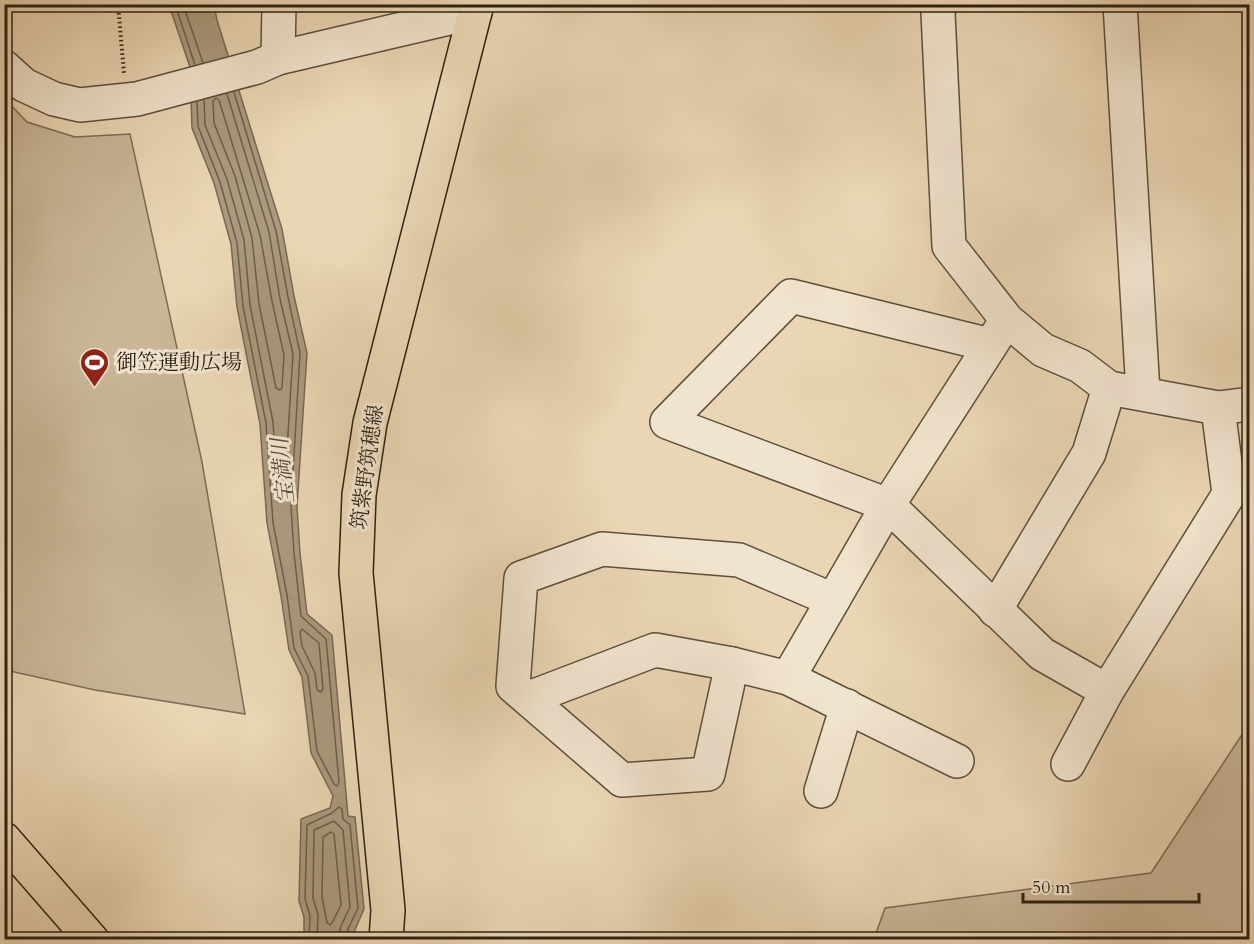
<svg xmlns="http://www.w3.org/2000/svg" width="1254" height="944" font-family="Cardo,'Noto Serif JP',serif">
  <style>
    .green { fill: #cab799; stroke: #7c6c56; stroke-width: 1.5 }
    .water { fill: #aa997e; stroke: #786954; stroke-width: 1.5 }
    .lines { fill: none; stroke-linecap: round; stroke-linejoin: round }
    .shore { stroke: #6c5e49; stroke-width: 1.5 }
    .minor-casing { stroke: #5c4f3c; stroke-width: 36 }
    .major-casing { stroke: #2d2214; stroke-width: 36 }
    .path { stroke: #2d2214; stroke-width: 4; stroke-dasharray: 1.5 3; stroke-linecap: butt }
    .minor { stroke: #f1e4ce; stroke-width: 33 }
    .major { stroke: #ead6b4; stroke-width: 33 }
    .labels { text-anchor: middle; stroke-width: 6; stroke-linejoin: round; paint-order: stroke }
    .poi-label { font-size: 21px; fill: #2d2214; stroke: #f1e4ce; text-anchor: start }
    .street-label { font-size: 21px; fill: #2d2214; stroke: #f1e4ce }
    .water-label { font-size: 22px; font-style: italic; fill: #594c39; stroke: #f1e4ce }
  </style>
  <rect width="100%" height="100%" fill="#ead6b4"/>
  <filter id="stains"><feTurbulence type="fractalNoise" baseFrequency=".00333" numOctaves="4"/><feColorMatrix values="0 0 0 0 .2 0 0 0 0 .09 0 0 0 0 .02 0 0 0 .5 -.17"/></filter>
  <radialGradient id="worn" r=".72"><stop offset=".6" stop-color="#630" stop-opacity="0"/><stop offset="1" stop-color="#630" stop-opacity=".3"/></radialGradient>
  <g class="green">
    <path d="M5 99 27 122 75 137 130 134 202 462 245 714 95 690 5 670Z"/>
    <path d="M1249 724V939H874L885 908 1151 873Z"/>
  </g>
  <path class="water" d="M169 5H214L217 20 282 229 294 296 307 353 297 507 300 553 307 614 332 635 348 816 355 817 364 909 351 939H304V917L299 901 301 819 330 808 333 796 311 753 302 677 289 650 281 596 267 523 260 424 237 307 231 244 214 183 192 128 190 67Z"/>
  <g class="lines">
    <g class="shore">
      <path d="M175 4 195 65"/>
      <path d="M183 4 203 63"/>
      <path d="M216 98 219 100 260 235 272 301 284 355 282 388 280 390 276 388 259 304 252 238 235 176 214 123 213 101Z"/>
      <path d="M204 100 205 125 227 179 244 240 250 305 273 422 278 497 282 500 284 497 293 354 280 299 269 232 227 94"/>
      <path d="M197 102 198 126 220 182 237 243 243 306 266 423 273 523 287 595 294 648 308 676 317 751 334 784 337 786 339 782 326 639 301 616 294 553 291 507 300 353 288 297 276 231 234 92"/>
      <path d="M302 629 319 643 323 689 321 692 317 690 315 673 302 646 300 632Z"/>
      <path d="M331 832 334 834 341 905 332 923 330 925 327 923 322 897 323 837Z"/>
      <path d="M309 940 310 916 305 899 307 825 332 813 339 807 342 809 343 819 350 825 358 908 348 929 345 940"/>
      <path d="M317 940 318 915 313 898 314 830 334 821 343 830 350 907 341 926 338 940"/>
    </g>
    <defs>
      <g id="minor">
        <path d="M940 4 938 13 949 246 1007 320 1043 350 1080 366 1109 388 1218 408 1250 404"/>
        <path d="M1120 4 1143 392"/>
        <path d="M278 58 279 4"/>
        <path d="M4 67 24 85 54 99 80 105 137 99 257 67 278 58 475 12"/>
        <path d="M990 345 791 296 667 422 888 505 1042 654 1107 691"/>
        <path d="M995 610 1089 453 1109 388"/>
        <path d="M732 664 708 774 622 780 513 686 521 578 602 549 739 560 833 600"/>
        <path d="M788 678 888 505 1001 329"/>
        <path d="M529 698 655 650 732 664 788 678 957 761"/>
        <path d="M1068 764 1107 691 1229 494 1218 408"/>
        <path d="M821 791 847 706"/>
      </g>
      <g id="major">
        <path d="M4 839 92 940"/>
        <path d="M386 940 388 910 356 573 359 495 370 423 477 4"/>
      </g>
    </defs>
    <use href="#minor" class="minor-casing"/>
    <use href="#major" class="major-casing"/>
    <path class="path" d="M118 4 124 73"/>
    <use href="#minor" class="minor"/>
    <use href="#major" class="major"/>
  </g>
  <defs>
    <symbol id="stadium-pin" viewBox="-11 -11 22 30"><path d="M0 17L-7.5 6A9.5 9.5 0 1 1 7.5 6Z" fill="#8f2418" stroke="#f1e4ce"/><path d="M0-5a6.5 5 0 1 0 0 10a6.5 5 0 1 0 0-10ZM-3.5-1.8h7v3.6h-7Z" fill="#fff"/></symbol>
  </defs>
  <g fill-rule="evenodd">
    <use href="#stadium-pin" x="78" y="346" width="33" height="45"/>
  </g>
  <g class="labels">
    <g class="poi-label">
      <text x="116" y="369">御笠運動広場</text>
    </g>
    <g class="street-label">
      <text transform="translate(367 467) rotate(-82)" y="7">筑紫野筑穂線</text>
    </g>
    <g class="water-label">
      <text transform="translate(282 471) rotate(-96)" y="8">宝満川</text>
    </g>
  </g>
  <rect width="1254" height="944" fill="none" stroke="#ead6b4" stroke-width="24"/>
  <rect x="6" y="6" width="1242" height="932" fill="none" stroke="#2d2214" stroke-width="3"/>
  <rect x="12" y="12" width="1230" height="920" fill="none" stroke="#2d2214" stroke-width="1.5"/>
  <path d="M1023 893v9h176v-9" fill="none" stroke="#2d2214" stroke-width="3"/>
  <text x="1032" y="893" font-size="18" fill="#2d2214" stroke="#f1e4ce" stroke-width="4.5" paint-order="stroke">50 m</text>
  <rect width="100%" height="100%" filter="url(#stains)"/>
  <rect width="100%" height="100%" fill="url(#worn)"/>
</svg>
